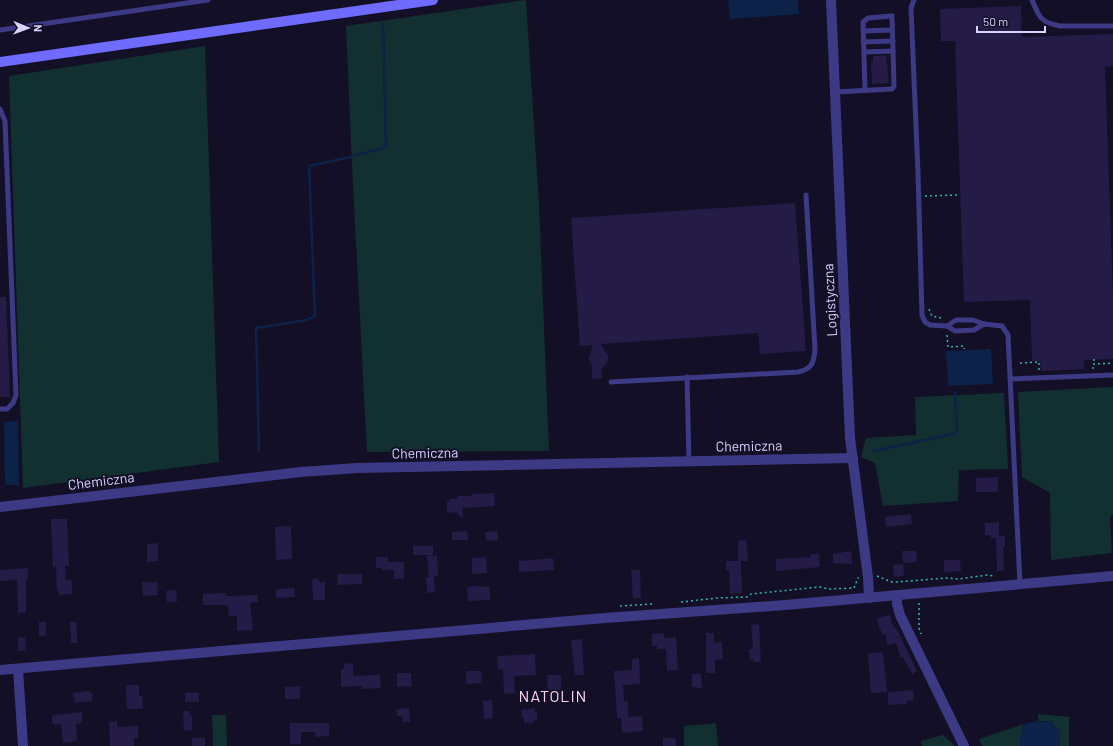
<svg xmlns="http://www.w3.org/2000/svg" width="1113" height="746" font-family="Barlow,sans-serif">
  <style>
    .green { fill: #12302f }
    .water { fill: #0c2248 }
    .lines { fill: none; stroke-linecap: round; stroke-linejoin: round }
    .stream { stroke: #0c2248; stroke-width: 2.5 }
    .building { fill: #241b47 }
    .path { stroke: #2fb8b0; stroke-width: 1.5; stroke-dasharray: 2 3; stroke-linecap: butt }
    .service { stroke: #3d3a85; stroke-width: 5 }
    .minor { stroke: #3d3a85; stroke-width: 10 }
    .tertiary { stroke: #3d3a85; stroke-width: 10 }
    .secondary { stroke: #6f6bff; stroke-width: 10 }
    .labels { text-anchor: middle; stroke-width: 4; stroke-linejoin: round; paint-order: stroke }
    .street-label { font-size: 14px; fill: #d9d4ff; stroke: #130f26 }
    .quarter-label { font-size: 16px; letter-spacing: 1px; fill: #ffd6f0; stroke: #130f26 }
  </style>
  <rect width="100%" height="100%" fill="#130f26"/>
  <g class="green">
    <path d="M526 0 539 204 549 451 367 452 352 165 346 26Z"/>
    <path d="M205 46 219 462 23 488 9 76Z"/>
    <path d="M1113 387V515L1110 516 1112 553 1051 560 1050 493 1022 477 1018 392Z"/>
    <path d="M1004 393 1008 469 959 470 958 501 883 506 875 463 861 457 866 438 916 435 915 397Z"/>
    <path d="M1038 714 1069 717V746H1060V733L1051 721H1038Z"/>
    <path d="M212 715H226L227 746H213Z"/>
    <path d="M716 723 718 746H684V726Z"/>
    <path d="M1024 724 1020 737V746H982L979 739Z"/>
    <path d="M943 735 955 746H922L921 741Z"/>
  </g>
  <g class="water">
    <path d="M728 0H798L799 14 730 19Z"/>
    <path d="M991 349 993 384 948 386 946 351Z"/>
    <path d="M18 421 19 485H5L4 422Z"/>
    <path d="M1051 721 1060 733V746H1020V737L1024 724 1032 722Z"/>
  </g>
  <g class="lines">
    <g class="stream">
      <path d="M259 450 256 328 307 320 315 316 309 166 346 158 386 147 383 23"/>
      <path d="M874 451 957 433 955 392"/>
    </g>
  </g>
  <g class="building">
    <path d="M1021 6 1022 37 1113 34V66L1105 67 1113 295V359L1084 360V369L1041 371 1040 361H1032L1030 300 964 302 955 41H941L940 9Z"/>
    <path d="M886 55 889 83 872 84 871 62H873V56Z"/>
    <path d="M795 203 806 351 760 354 758 333 601 344 608 356V360L607 363 601 369 602 378 592 379V365L589 360V357L593 345 580 346 571 218Z"/>
    <path d="M0 297H6L10 397H0Z"/>
    <path d="M998 477V492H976V478Z"/>
    <path d="M494 493 495 506 462 508 463 519 456 512 447 513V502H449V499H456L458 496H472V494Z"/>
    <path d="M911 514 912 524 886 527 885 517Z"/>
    <path d="M51 519H67L69 566H65L66 580H72V594L59 595V591H57L56 566 53 567Z"/>
    <path d="M999 522V536H1005V547H1003L1004 571H997L996 538H991V535H985V523Z"/>
    <path d="M291 526 292 559 276 560 275 527Z"/>
    <path d="M467 531 468 540H452V532Z"/>
    <path d="M498 531V540L486 541 485 532Z"/>
    <path d="M746 540 748 561H741L742 593 730 594 729 570H726V561H738V541Z"/>
    <path d="M158 543V561L147 562V544Z"/>
    <rect x="413" y="546" width="20" height="9"/>
    <path d="M851 551 852 564 833 563V554Z"/>
    <path d="M902 551H916L917 562 903 563Z"/>
    <path d="M810 554H819L820 567 776 571V559L811 557Z"/>
    <path d="M437 555 438 576 434 577 435 592 427 593 426 577H429L427 556Z"/>
    <path d="M376 557H388V562H404V579H394V570H382V568H376Z"/>
    <path d="M486 557 487 573 472 574V558Z"/>
    <path d="M553 558 554 570 519 572V561Z"/>
    <path d="M944 560H960L961 571 944 572Z"/>
    <path d="M903 564 904 576 894 577 893 565Z"/>
    <path d="M28 568V579H26V612L18 613 17 580 0 581V570Z"/>
    <path d="M631 570H640L641 598H633Z"/>
    <path d="M337 574H362V584L338 585Z"/>
    <path d="M319 578V582H325V600H313L312 579Z"/>
    <path d="M142 582H157L158 595 143 596Z"/>
    <path d="M473 586 490 587V600L468 601 467 587Z"/>
    <path d="M294 588 295 597 276 598V589Z"/>
    <path d="M176 590 177 602H167L166 591Z"/>
    <path d="M226 593V596L258 595V602L250 603 253 630 237 631V616H229L228 605H203V594Z"/>
    <path d="M890 615 892 624 899 633 917 671 912 674 903 657 901 658 896 643 887 645 886 635H883L878 625 877 618Z"/>
    <rect x="39" y="622" width="7" height="14"/>
    <path d="M70 622H76L78 643H71Z"/>
    <path d="M759 624 761 662H754L753 659 750 660 749 649H753L751 625Z"/>
    <path d="M664 633V638L676 637 678 670 667 671 666 649H657V646H652V634Z"/>
    <path d="M706 633H714V643L722 642 723 659 715 660V673H706Z"/>
    <path d="M25 637 26 651H18V638Z"/>
    <path d="M582 639 584 675H575L571 640Z"/>
    <path d="M883 652 887 692 871 693 868 654Z"/>
    <path d="M535 654 536 675 514 676 515 693 504 694 503 669 498 670 497 656Z"/>
    <path d="M639 658 640 684 623 685 624 702 628 701V717L642 716 643 731 622 733 621 718H617L614 671 632 670V659Z"/>
    <path d="M353 663V676L380 675 381 688 362 689V686L341 687V669H344V664Z"/>
    <path d="M466 671H481L482 683 466 684Z"/>
    <path d="M397 673H411L412 686 397 687Z"/>
    <path d="M692 674H701L702 688 692 687Z"/>
    <path d="M547 675H561V690L548 691Z"/>
    <path d="M126 685H139V696H142L143 709H127Z"/>
    <path d="M300 686V699H285V687Z"/>
    <path d="M913 690 914 700 907 701V704L888 705V692Z"/>
    <path d="M88 691 93 694 92 701 75 703 73 693Z"/>
    <rect x="185" y="693" width="14" height="9"/>
    <path d="M492 700 493 718 484 719 483 701Z"/>
    <path d="M409 708 410 722H403L402 716H397L396 709Z"/>
    <path d="M535 708V713H537V720L533 721V723H524V718H522L521 710Z"/>
    <path d="M183 711H190V716H192V730L184 731Z"/>
    <path d="M82 712V723L76 724 77 741 63 743 61 724 55 725 52 723V717L54 715Z"/>
    <path d="M117 721V727L138 726V738H134V746H110L109 722Z"/>
    <path d="M290 723H329V736L316 737 315 732H301V744H290Z"/>
    <rect x="192" y="738" width="13" height="8"/>
    <path d="M663 738H675L676 746H663Z"/>
  </g>
  <g class="lines">
    <g class="path">
      <path d="M925 196 959 195"/>
      <path d="M929 309 932 316 941 318"/>
      <path d="M947 335 948 347 964 346V349"/>
      <path d="M1094 359V364"/>
      <path d="M1020 363 1039 362V371"/>
      <path d="M1093 369V364L1113 363"/>
      <path d="M877 576 892 582H898L946 578 959 579 987 575 995 576"/>
      <path d="M681 602 717 598 747 597 751 594 820 587 828 589 854 588 858 578H859"/>
      <path d="M919 603V628L921 634"/>
      <path d="M620 606 652 604"/>
    </g>
    <g class="service">
      <path d="M914 0 911 8 918 173 922 315 925 322 930 325 947 326 955 331 974 330 984 324"/>
      <path d="M1032 0C1039 17 1041 23 1060 26H1113"/>
      <path d="M0 30 208 0"/>
      <path d="M863 31 892 30"/>
      <path d="M863 42 893 41"/>
      <path d="M864 52 893 51"/>
      <path d="M835 92 892 89 894 86 892 16 868 18 863 22 865 90"/>
      <path d="M0 109 5 121 16 395 13 403 7 409H0"/>
      <path d="M947 326 956 320H973L984 324 1002 326 1008 335 1020 584"/>
      <path d="M687 377 689 462"/>
      <path d="M1010 379 1113 375"/>
      <path d="M611 382 798 372C812 369 814 363 815 349L806 195"/>
    </g>
    <g class="minor">
      <path d="M0 507 301 472 357 468 853 458"/>
      <path d="M18 669 23 746"/>
    </g>
    <g class="tertiary">
      <path d="M831 0 850 438 868 577 869 598"/>
      <path d="M897 595V604L900 615 964 746"/>
      <path d="M0 670 605 618 785 605 1113 576"/>
    </g>
    <path class="secondary" d="M0 62 433 0"/>
  </g>
  <g class="labels">
    <g class="street-label">
      <text transform="translate(830 300) rotate(-93)" y="5">Logistyczna</text>
      <text transform="translate(749 446) rotate(-1)" y="5">Chemiczna</text>
      <text transform="translate(425 453) rotate(-1)" y="5">Chemiczna</text>
      <text transform="translate(101 481) rotate(-7)" y="5">Chemiczna</text>
    </g>
    <g class="quarter-label">
      <text x="553" y="702">NATOLIN</text>
    </g>
  </g>
  <g transform="translate(28 28) rotate(91)" stroke="#130f26" stroke-width="3" paint-order="stroke">
  <path d="M0-3L7 15L0 10L-7 15Z" fill="#d9d4ff"/>
  <text y="-6" font-size="11" font-weight="bold" text-anchor="middle" fill="#d9d4ff">N</text>
  </g>
  <path d="M977 26v6h68v-6" fill="none" stroke="#d9d4ff" stroke-width="2"/>
  <text x="983" y="26" font-size="12" fill="#d9d4ff" stroke="#130f26" stroke-width="3" paint-order="stroke">50 m</text>
</svg>
